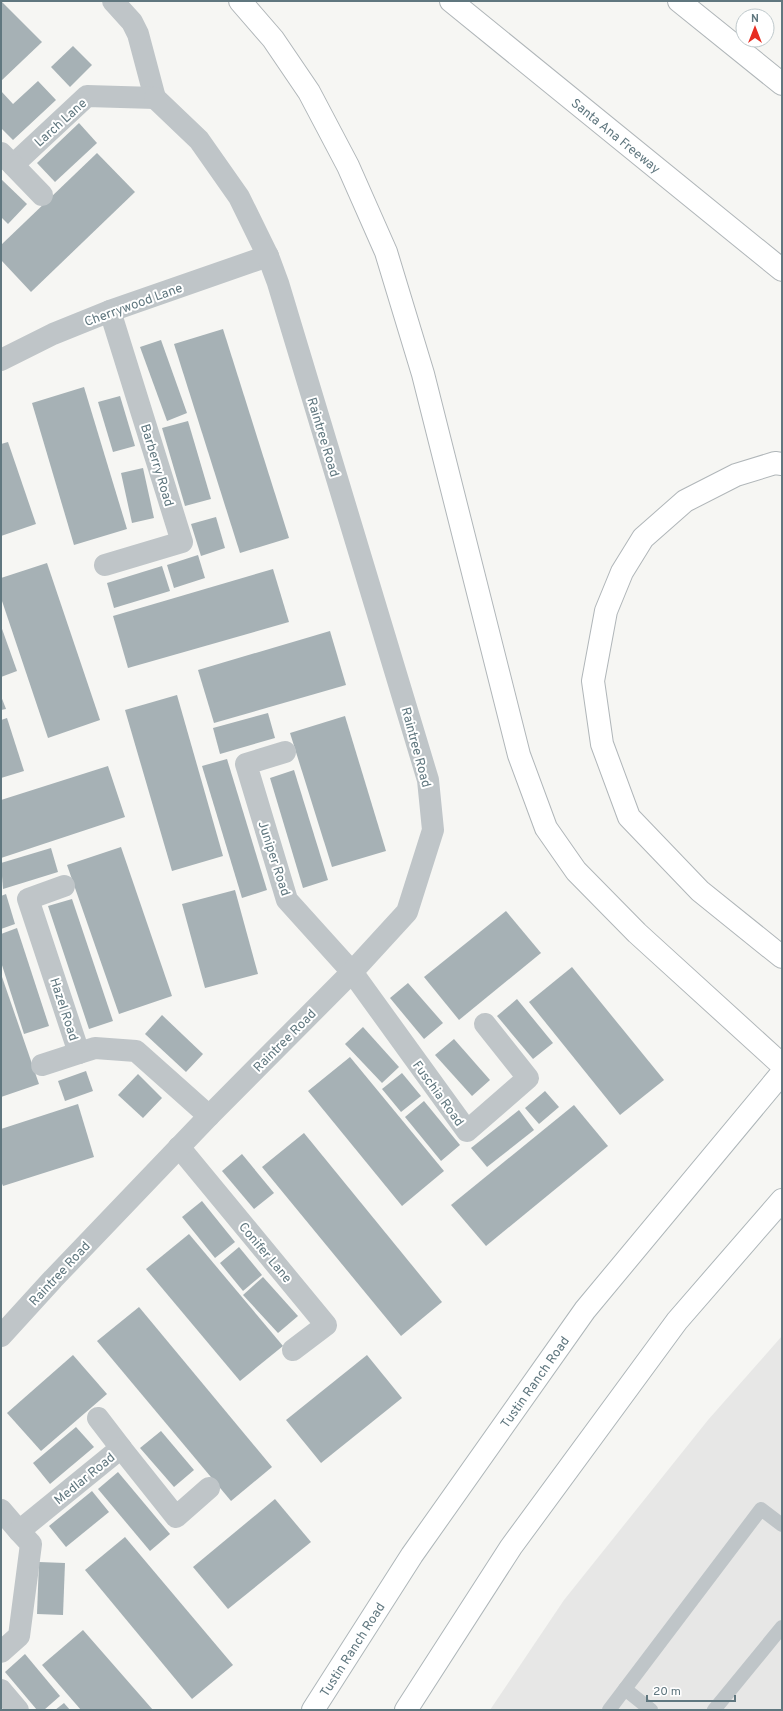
<svg xmlns="http://www.w3.org/2000/svg" width="783" height="1711" font-family="Overpass,sans-serif">
  <style>
    .built { fill: #e7e7e6 }
    .building { fill: #a6b1b5 }
    .lines { fill: none; stroke-linecap: round; stroke-linejoin: round }
    .primary-casing { stroke: #aeb6b9; stroke-width: 24 }
    .highway-casing { stroke: #b0b6b9; stroke-width: 24 }
    .lane { stroke: #bfc5c8; stroke-width: 14 }
    .street { stroke: #bfc5c8; stroke-width: 22 }
    .primary { stroke: #fff; stroke-width: 22 }
    .highway { stroke: #fff; stroke-width: 22 }
    .labels { text-anchor: middle; stroke-width: 4; stroke-linejoin: round; paint-order: stroke }
    .street-label { font-size: 13px; fill: #60777f; stroke: #fff }
  </style>
  <rect width="100%" height="100%" fill="#f6f6f3"/>
  <path class="built" d="M782 1336V1710H490L564 1600 708 1420Z"/>
  <g class="building">
    <path d="M1 1 42 42 1 81Z"/>
    <path d="M73 46 92 65 70 87 51 67Z"/>
    <path d="M38 81 56 100 13 140 1 128V91L13 104Z"/>
    <path d="M79 123 97 143 55 182 37 163Z"/>
    <path d="M97 153 135 192 31 292 1 260V245Z"/>
    <path d="M1 179 27 204 8 224 1 217Z"/>
    <path d="M223 329 289 538 240 553 174 344Z"/>
    <path d="M161 340 187 413 167 421 140 347Z"/>
    <path d="M84 387 127 529 74 545 32 403Z"/>
    <path d="M120 396 135 446 113 452 98 402Z"/>
    <path d="M188 421 211 499 185 506 162 428Z"/>
    <path d="M8 442 36 524 1 536V444Z"/>
    <path d="M143 468 154 518 132 523 121 473Z"/>
    <path d="M216 517 225 548 201 556 191 524Z"/>
    <path d="M198 555 205 578 174 588 167 565Z"/>
    <path d="M47 563 100 720 48 738 1 598V578Z"/>
    <path d="M162 566 170 591 114 608 107 583Z"/>
    <path d="M273 569 289 622 128 668 113 616Z"/>
    <path d="M1 626 17 671 1 677Z"/>
    <path d="M330 631 346 685 214 723 198 670Z"/>
    <path d="M177 695 223 856 172 871 125 710Z"/>
    <path d="M1 696 6 709 1 710Z"/>
    <path d="M268 713 275 738 220 754 213 728Z"/>
    <path d="M345 716 386 851 332 867 290 733Z"/>
    <path d="M7 718 24 771 1 778V720Z"/>
    <path d="M227 759 267 890 242 898 202 766Z"/>
    <path d="M108 766 125 817 1 858V800Z"/>
    <path d="M294 770 328 880 303 888 270 778Z"/>
    <path d="M121 847 172 996 119 1014 67 865Z"/>
    <path d="M51 848 58 872 3 889 1 863Z"/>
    <path d="M235 890 258 974 205 988 182 904Z"/>
    <path d="M6 894 15 924 1 929V896Z"/>
    <path d="M72 899 113 1021 89 1029 48 906Z"/>
    <path d="M506 911 541 953 459 1020 424 977Z"/>
    <path d="M17 928 49 1026 24 1034 1 962V934Z"/>
    <path d="M572 967 664 1080 620 1115 529 1002Z"/>
    <path d="M1 974 39 1084 1 1097Z"/>
    <path d="M408 983 443 1023 424 1039 390 998Z"/>
    <path d="M517 999 553 1043 533 1059 497 1016Z"/>
    <path d="M162 1015 203 1054 186 1072 145 1034Z"/>
    <path d="M363 1027 399 1067 382 1083 345 1044Z"/>
    <path d="M454 1039 490 1080 472 1096 435 1055Z"/>
    <path d="M350 1057 444 1171 402 1206 308 1091Z"/>
    <path d="M86 1071 93 1091 65 1101 58 1081Z"/>
    <path d="M402 1073 421 1096 401 1112 382 1089Z"/>
    <path d="M138 1074 162 1098 143 1118 118 1095Z"/>
    <path d="M545 1091 559 1107 539 1124 525 1108Z"/>
    <path d="M424 1101 460 1145 441 1161 405 1117Z"/>
    <path d="M78 1104 94 1157 3 1186 1 1181V1129Z"/>
    <path d="M574 1105 608 1146 486 1246 451 1205Z"/>
    <path d="M519 1110 534 1130 487 1167 471 1148Z"/>
    <path d="M304 1133 442 1302 401 1336 262 1167Z"/>
    <path d="M242 1154 274 1193 254 1209 222 1171Z"/>
    <path d="M202 1201 235 1242 215 1258 182 1217Z"/>
    <path d="M189 1234 283 1346 240 1381 146 1269Z"/>
    <path d="M239 1247 262 1275 243 1291 220 1263Z"/>
    <path d="M263 1277 298 1316 278 1333 243 1295Z"/>
    <path d="M139 1307 272 1467 231 1501 97 1341Z"/>
    <path d="M73 1355 107 1394 41 1451 7 1413Z"/>
    <path d="M367 1355 402 1398 321 1463 286 1420Z"/>
    <path d="M76 1427 94 1447 50 1484 33 1463Z"/>
    <path d="M161 1431 194 1470 174 1487 140 1448Z"/>
    <path d="M118 1472 170 1534 150 1551 98 1489Z"/>
    <path d="M92 1491 109 1512 66 1547 49 1526Z"/>
    <path d="M275 1499 311 1542 228 1609 193 1567Z"/>
    <path d="M125 1537 233 1665 192 1699 85 1570Z"/>
    <path d="M39 1562 65 1563 63 1615 37 1614Z"/>
    <path d="M83 1630 153 1710H81L42 1665Z"/>
    <path d="M25 1654 60 1696 44 1710H37L5 1672Z"/>
    <path d="M64 1703 70 1710H55Z"/>
  </g>
  <g class="lines">
    <defs>
      <g id="primary">
        <path id="s1" d="M313 1710 412 1555 585 1310 782 1073"/>
        <path d="M406 1710 511 1547 677 1321 782 1200"/>
      </g>
      <g id="highway">
        <path d="M240 1 273 39 309 92 348 166 386 252 423 374 519 755 546 828 576 871 637 933 782 1065"/>
        <path id="s2" d="M451 1 782 270"/>
        <path d="M679 1 782 84"/>
        <path d="M782 464 775 463 736 475 685 501 643 538 622 572 606 611 593 681 602 744 629 817 700 891 782 957"/>
      </g>
    </defs>
    <use href="#primary" class="primary-casing"/>
    <use href="#highway" class="highway-casing"/>
    <g class="lane">
      <path d="M625 1689 651 1710"/>
      <path d="M609 1710 761 1509 782 1525"/>
      <path d="M714 1710 782 1627"/>
    </g>
    <g class="street">
      <path d="M113 1 132 22 138 34 155 98"/>
      <path d="M1 153 13 165 87 96 155 98"/>
      <path d="M13 165 42 195"/>
      <path d="M1 360 53 334 110 311 268 256"/>
      <path d="M105 565 182 542 110 311"/>
      <path d="M285 752 246 764 287 900 352 972 467 1131 528 1078 485 1024"/>
      <path d="M64 886 28 899 79 1053 95 1048 136 1051 209 1116"/>
      <path d="M42 1065 79 1053"/>
      <path d="M179 1147 326 1325 293 1350"/>
      <path d="M1 1336 53 1279 209 1116 352 972 407 912 433 830 428 780 278 283 268 256 239 197 199 140 155 98"/>
      <path d="M98 1418 121 1448"/>
      <path d="M1 1510 19 1531"/>
      <path d="M1 1652 19 1636 31 1544 19 1531 121 1448 176 1517 209 1488"/>
      <path d="M1 1690 18 1710"/>
    </g>
    <use href="#primary" class="primary"/>
    <use href="#highway" class="highway"/>
  </g>
  <g class="labels">
    <g class="street-label">
      <text transform="translate(60 122) rotate(-42)" y="5">Larch Lane</text>
      <text dy="5" stroke="none"><textPath href="#s2" startOffset="213">Santa Ana Freeway</textPath></text>
      <text transform="translate(133 304) rotate(-20)" y="5">Cherrywood Lane</text>
      <text transform="translate(324 437) rotate(73)" y="5">Raintree Road</text>
      <text transform="translate(158 465) rotate(73)" y="5">Barberry Road</text>
      <text transform="translate(417 747) rotate(75)" y="5">Raintree Road</text>
      <text transform="translate(275 858) rotate(72)" y="5">Juniper Road</text>
      <text transform="translate(65 1009) rotate(72)" y="5">Hazel Road</text>
      <text transform="translate(284 1040) rotate(-45)" y="5">Raintree Road</text>
      <text transform="translate(439 1093) rotate(54)" y="5">Fuschia Road</text>
      <text transform="translate(266 1252) rotate(50)" y="5">Conifer Lane</text>
      <text transform="translate(59 1273) rotate(-47)" y="5">Raintree Road</text>
      <text dy="5" stroke="none"><textPath href="#s1" startOffset="396">Tustin Ranch Road</textPath></text>
      <text transform="translate(84 1478) rotate(-39)" y="5">Medlar Road</text>
      <text dy="5" stroke="none"><textPath href="#s1" startOffset="72">Tustin Ranch Road</textPath></text>
    </g>
  </g>
  <rect width="783" height="1711" fill="none" stroke="#60777f" stroke-width="4"/>
  <g transform="translate(755 28)"><circle r="19" fill="#ffffff" stroke="#bfc9cc"/>
  <path d="M0-3L7 15L0 10L-7 15Z" fill="#e72d22"/>
  <text y="-6" font-size="11" font-weight="bold" text-anchor="middle" fill="#60777f">N</text>
  </g>
  <path d="M647 1695v6h88v-6" fill="none" stroke="#60777f" stroke-width="2"/>
  <text x="653" y="1695" font-size="12" fill="#60777f" stroke="#ffffff" stroke-width="3" paint-order="stroke">20 m</text>
</svg>
